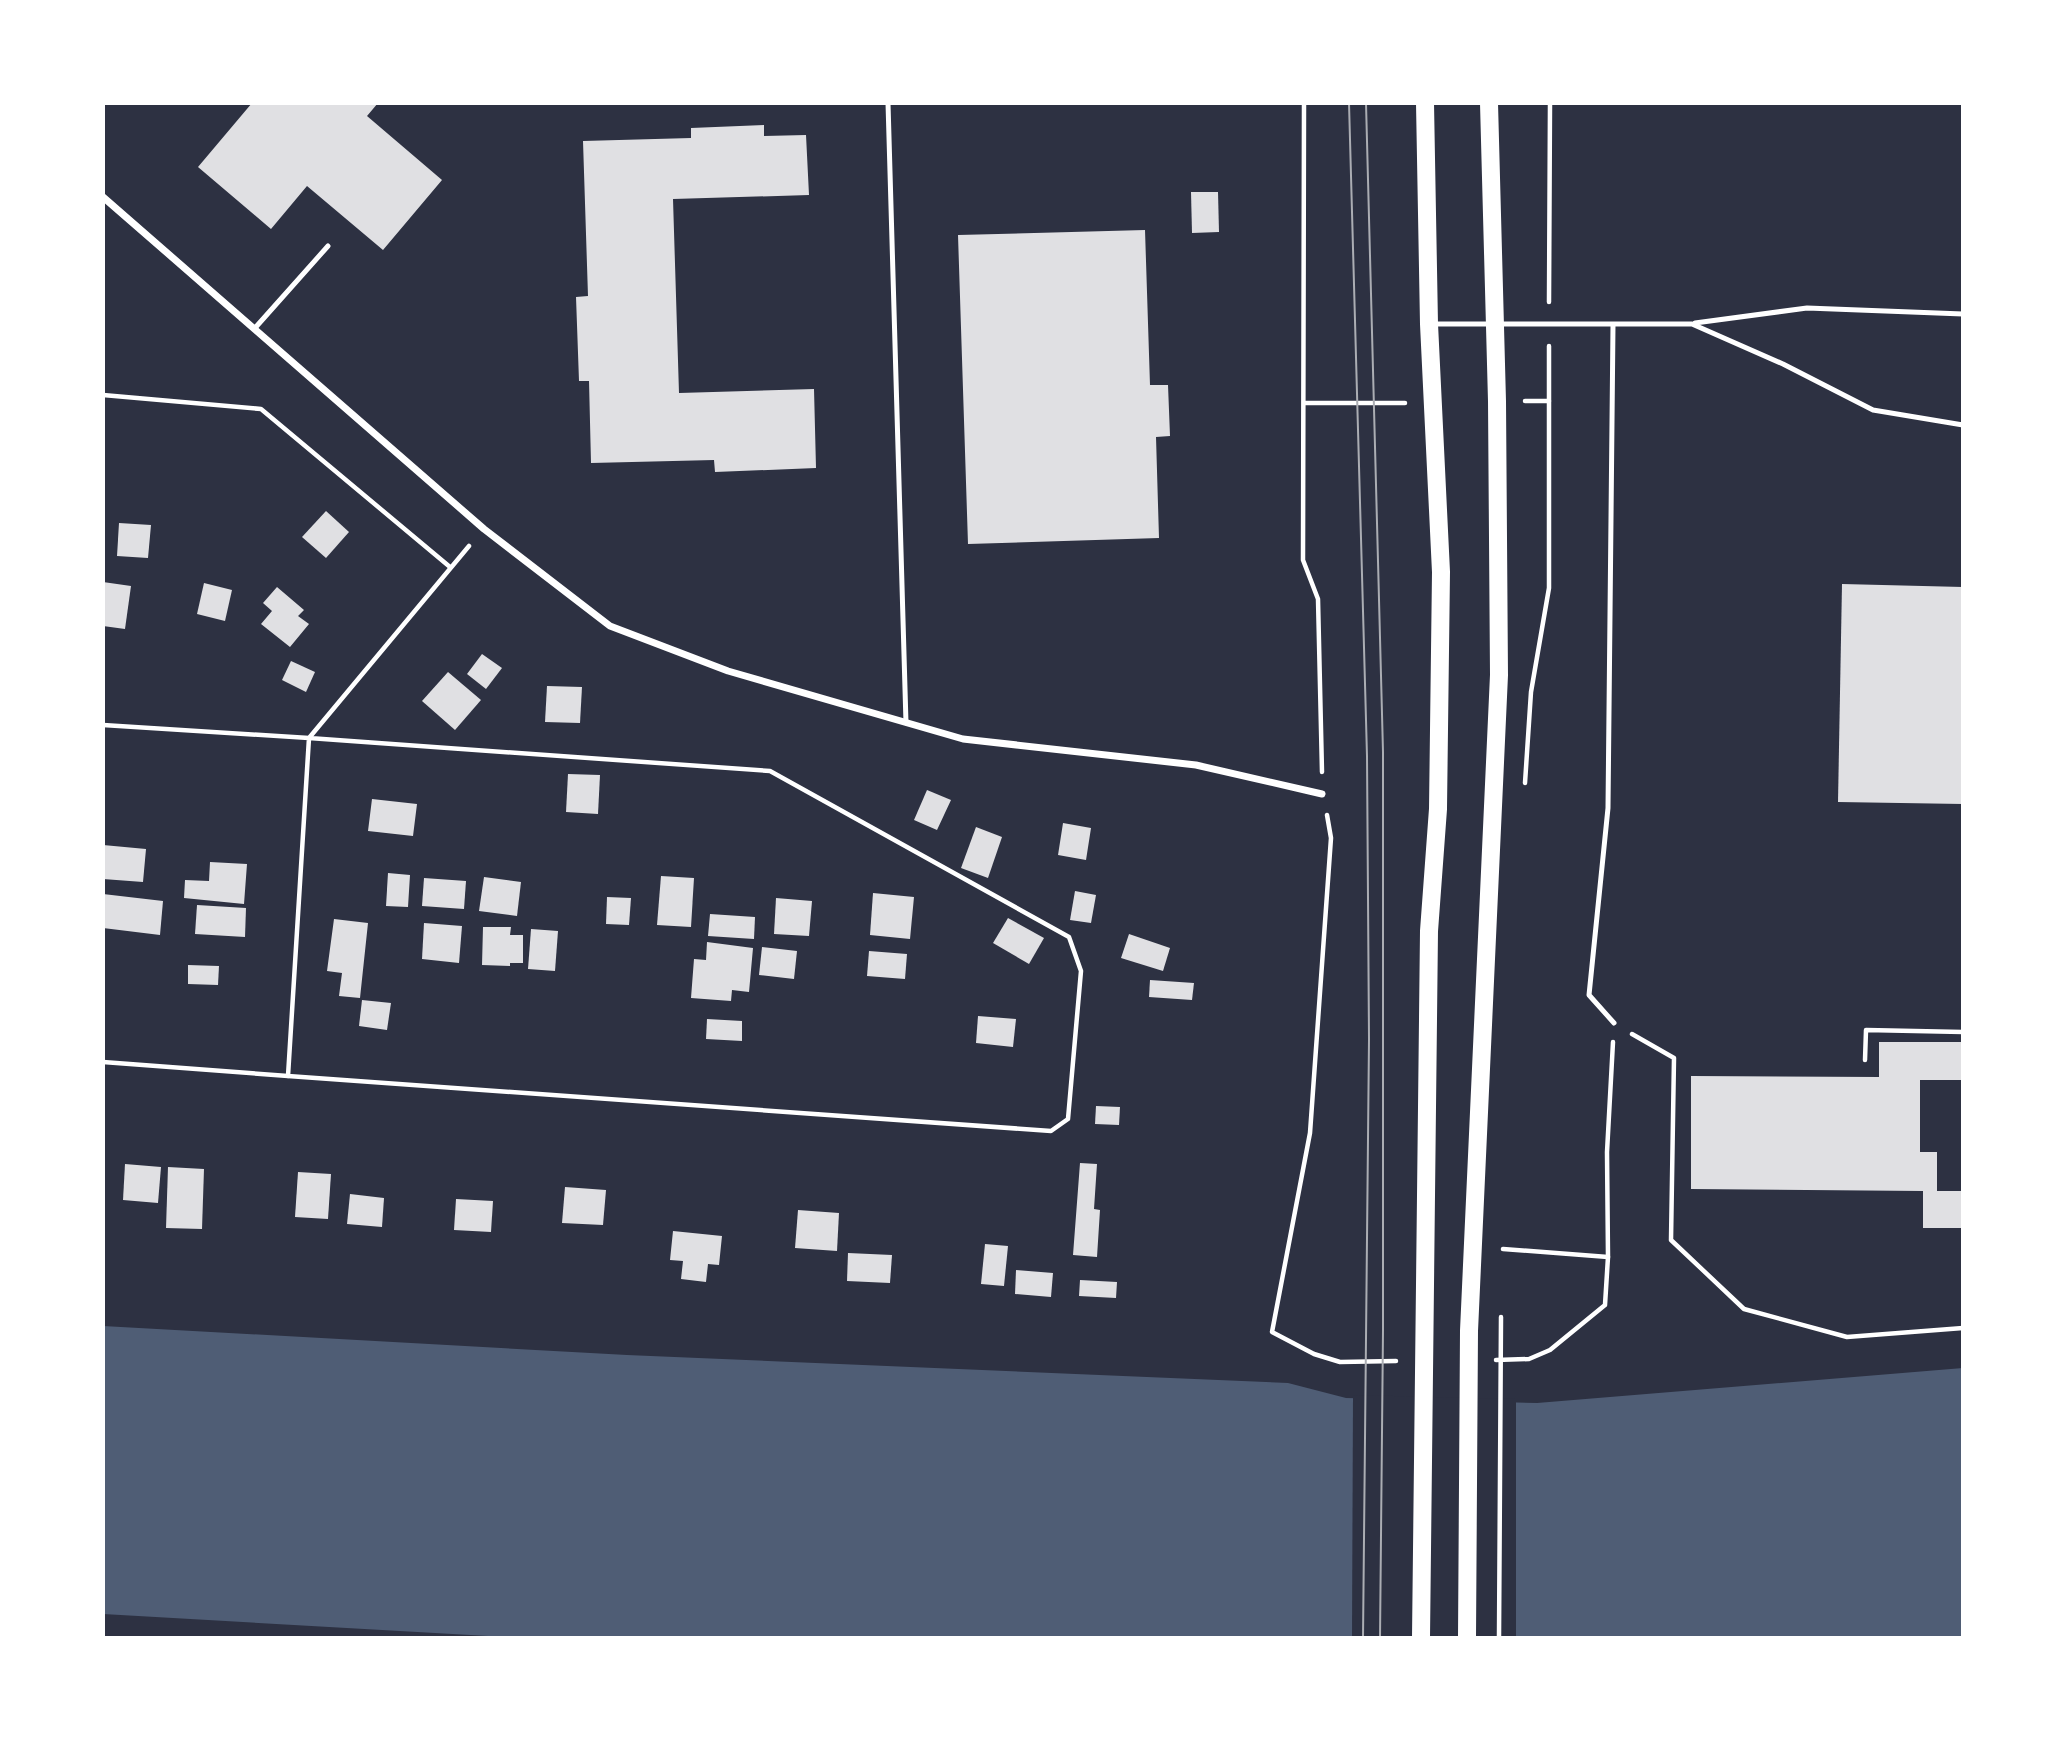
<svg xmlns="http://www.w3.org/2000/svg" width="2066" height="1741" font-family="Roboto,sans-serif">
  <style>
    .water { fill: #4f5d75 }
    .pier { fill: #2d3142 }
    .building { fill: #e0e0e3 }
    .lines { fill: none; stroke-linecap: round; stroke-linejoin: round }
    .path { stroke: #fff; stroke-width: 4.5 }
    .service { stroke: #fff; stroke-width: 5 }
    .minor { stroke: #fff; stroke-width: 7 }
    .primary { stroke: #fff; stroke-width: 18 }
    .tram { stroke: #abadb3; stroke-width: 2 }
  </style>
  <rect width="100%" height="100%" fill="#2d3142"/>
  <path class="water" d="M103 1326 627 1355 1288 1383 1346 1398 1537 1403 1963 1368V1638H523L103 1614Z"/>
  <path class="pier" d="M1353 1395 1516 1399V1638H1352Z"/>
  <g class="building">
    <path d="M252 103H378L367 116 442 180 383 250 307 186 271 229 198 167Z"/>
    <path d="M764 125V136L806 135 809 195 673 199 679 393 814 389 816 468 715 472 714 460 591 463 589 381H579L576 297 588 296 583 141 691 138V128Z"/>
    <path d="M1191 192H1218L1219 232 1192 233Z"/>
    <path d="M1145 230 1150 385H1168L1170 436 1156 437 1159 538 968 544 958 235Z"/>
    <path d="M326 511 349 532 326 558 302 537Z"/>
    <path d="M119 523 151 525 148 558 117 556Z"/>
    <path d="M103 582 131 586 125 629 103 626Z"/>
    <path d="M204 583 232 590 225 621 197 614Z"/>
    <path d="M1842 584 1963 587V804L1838 802Z"/>
    <path d="M277 587 304 610 298 616 309 624 290 647 261 624 272 611 263 603Z"/>
    <path d="M482 654 502 668 486 689 467 674Z"/>
    <path d="M291 661 315 672 306 692 282 680Z"/>
    <path d="M448 672 481 700 455 730 422 701Z"/>
    <path d="M547 686 582 687 580 723 545 722Z"/>
    <path d="M568 774 600 775 598 814 566 812Z"/>
    <path d="M927 790 951 800 937 830 914 820Z"/>
    <path d="M372 799 417 804 413 836 368 831Z"/>
    <path d="M1063 823 1091 828 1086 860 1058 855Z"/>
    <path d="M976 827 1002 837 988 878 961 868Z"/>
    <path d="M103 845 146 849 143 882 103 879Z"/>
    <path d="M210 862 247 864 244 904 184 898 185 880 209 881Z"/>
    <path d="M388 873 410 875 408 907 386 906Z"/>
    <path d="M661 876 694 878 691 927 657 925Z"/>
    <path d="M484 877 521 882 517 916 479 911Z"/>
    <path d="M424 878 466 881 464 909 422 906Z"/>
    <path d="M1075 891 1096 895 1091 923 1070 920Z"/>
    <path d="M873 893 914 897 910 939 870 935Z"/>
    <path d="M103 894 163 901 160 935 103 928Z"/>
    <path d="M607 897 631 898 629 925 606 924Z"/>
    <path d="M776 898 812 901 809 936 774 934Z"/>
    <path d="M197 905 246 908 245 937 195 934Z"/>
    <path d="M710 914 755 917 754 939 708 936Z"/>
    <path d="M1008 918 1044 938 1029 964 993 943Z"/>
    <path d="M334 919 368 923 360 998 339 996 342 973 327 971Z"/>
    <path d="M424 923 462 926 459 963 422 959Z"/>
    <path d="M483 927H511L510 935H523V963H510V966L482 965Z"/>
    <path d="M531 929 558 931 555 971 528 969Z"/>
    <path d="M1129 934 1170 948 1163 971 1121 958Z"/>
    <path d="M707 942 753 948 749 992 732 990 731 1001 691 998 694 959 706 960Z"/>
    <path d="M762 947 797 951 794 979 759 975Z"/>
    <path d="M869 951 907 954 905 979 867 976Z"/>
    <path d="M188 965 219 966 218 985 188 984Z"/>
    <path d="M1150 980 1194 983 1192 1000 1149 997Z"/>
    <path d="M362 1000 391 1003 387 1030 359 1026Z"/>
    <path d="M978 1016 1016 1019 1013 1047 976 1043Z"/>
    <path d="M707 1019 742 1021V1041L706 1039Z"/>
    <path d="M1879 1042H1963V1080H1920V1152H1937V1191H1963V1228H1923V1191L1691 1189V1076L1879 1077Z"/>
    <path d="M1096 1106 1120 1107 1119 1125 1095 1124Z"/>
    <path d="M1080 1163 1097 1164 1094 1209 1100 1210 1097 1257 1073 1255Z"/>
    <path d="M125 1164 161 1167 158 1203 123 1200Z"/>
    <path d="M168 1167 204 1169 202 1229 166 1228Z"/>
    <path d="M298 1172 331 1174 328 1219 295 1217Z"/>
    <path d="M565 1187 606 1190 603 1225 562 1223Z"/>
    <path d="M350 1194 384 1198 382 1227 347 1224Z"/>
    <path d="M456 1199 493 1201 491 1232 454 1230Z"/>
    <path d="M798 1210 839 1213 837 1251 795 1248Z"/>
    <path d="M673 1231 722 1236 719 1265 708 1264 706 1282 681 1279 683 1261 670 1260Z"/>
    <path d="M985 1244 1008 1246 1004 1286 981 1284Z"/>
    <path d="M848 1253 892 1255 890 1283 847 1281Z"/>
    <path d="M1016 1270 1053 1273 1051 1297 1015 1294Z"/>
    <path d="M1080 1280 1117 1282 1116 1298 1079 1296Z"/>
  </g>
  <g class="lines">
    <g class="path">
      <path d="M1304 103 1303 560 1318 599 1322 772"/>
      <path d="M1549 302 1550 103"/>
      <path d="M103 395 261 409 450 567"/>
      <path d="M1525 401H1549"/>
      <path d="M1305 403H1405"/>
      <path d="M103 725 309 738 770 771 1069 937 1081 971 1068 1119 1051 1131 288 1076 309 738 469 546"/>
      <path d="M1525 783 1531 692 1549 588V346"/>
      <path d="M1327 815 1331 838 1310 1133 1272 1332 1314 1354 1340 1362 1396 1361"/>
      <path d="M1632 1034 1674 1058 1671 1240 1744 1309 1847 1337 1963 1328"/>
      <path d="M1865 1060 1866 1030 1963 1032"/>
      <path d="M103 1062 288 1076"/>
      <path d="M1503 1249 1608 1257"/>
      <path d="M1496 1360 1529 1359 1550 1350 1605 1305 1608 1257 1607 1152 1613 1042"/>
      <path d="M1499 1638 1501 1317"/>
    </g>
    <g class="service">
      <path d="M888 103 906 723"/>
      <path d="M1695 323 1807 308 1963 314"/>
      <path d="M1432 324H1692L1783 364 1873 410 1963 425"/>
      <path d="M1613 325 1608 808 1589 995 1614 1023"/>
      <path d="M255 328 328 246"/>
    </g>
    <path class="minor" d="M103 197 484 529 610 626 728 671 963 739 1196 765 1322 794"/>
    <g class="primary">
      <path d="M1421 1638 1429 931 1438 809 1441 572 1429 324 1425 103"/>
      <path d="M1467 1638 1469 1331 1499 675 1497 401 1489 103"/>
    </g>
    <g class="tram">
      <path d="M1349 103 1367 756 1369 1039 1363 1638"/>
      <path d="M1366 103 1383 752V1330L1380 1638"/>
    </g>
  </g>
  <rect width="2066" height="1741" fill="none" stroke="#ffffff" stroke-width="210"/>
</svg>
